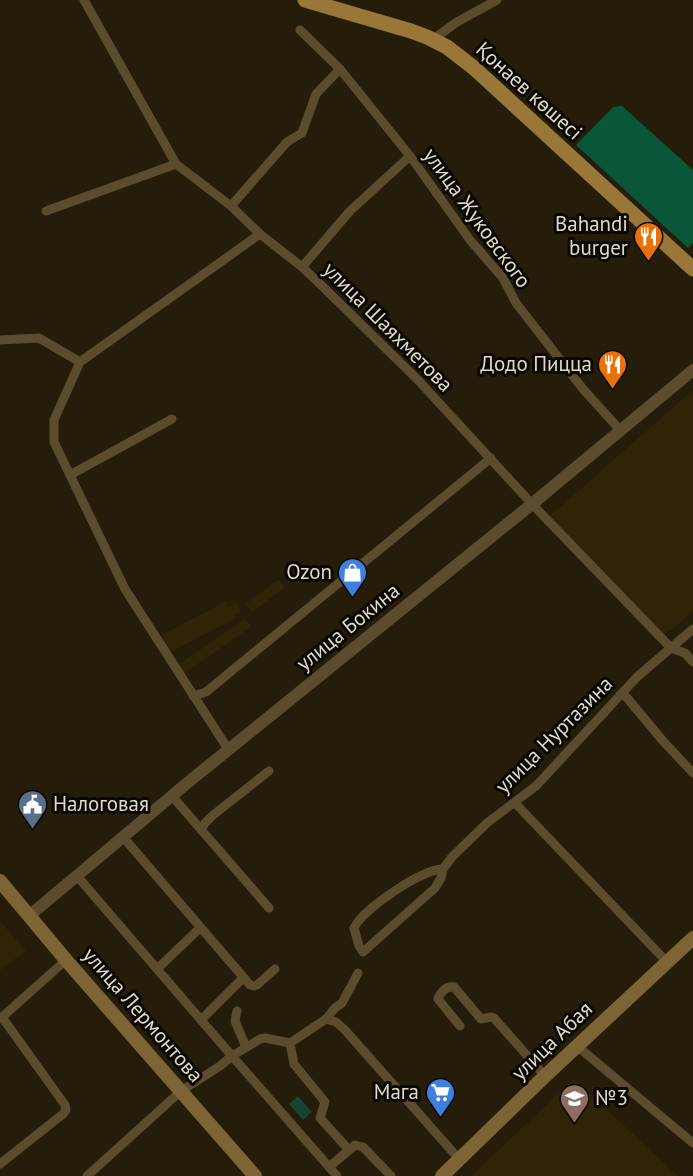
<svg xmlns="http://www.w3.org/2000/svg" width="693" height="1176" font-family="'PT Sans',sans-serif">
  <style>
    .built { fill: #2f2408 }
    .green { fill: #174430 }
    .forest { fill: #095639 }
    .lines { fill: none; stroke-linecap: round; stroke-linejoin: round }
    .minor { stroke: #5b4b2f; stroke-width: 9 }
    .tertiary { stroke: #5b4b2f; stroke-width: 12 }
    .secondary { stroke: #7d6435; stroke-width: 14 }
    .primary { stroke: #987739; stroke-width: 15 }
    .labels { text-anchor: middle; stroke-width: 6; stroke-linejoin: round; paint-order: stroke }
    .street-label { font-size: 21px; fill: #dfdacd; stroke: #0b0802 }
    .poi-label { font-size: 21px; fill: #dfdacd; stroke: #0b0802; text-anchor: end }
  </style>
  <rect width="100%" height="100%" fill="#251d09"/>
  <g class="built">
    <path d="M693 390V611L672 630 662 633 550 516Z"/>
    <path d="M279 579 285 588 252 612 245 604Z"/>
    <path d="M226 601 229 607 236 603 240 611 234 615 236 618 169 653 160 636Z"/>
    <path d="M245 619 251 627 183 674 178 665Z"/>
    <path d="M0 921 26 951 0 970Z"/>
    <path d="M574 1079 678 1176H471Z"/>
  </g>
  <path class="green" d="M298 1096 312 1112 303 1120 289 1104Z"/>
  <path class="forest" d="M622 106 693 170V243L688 248 576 145 613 107Z"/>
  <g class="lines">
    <g class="minor">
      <path d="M84 0 176 164 231 206 260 234 302 267 318 282 418 380 532 504 671 648 685 653 693 662"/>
      <path d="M300 30 340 69 410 156 470 240 503 278 516 303 583 389 621 431"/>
      <path d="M432 40 457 22 497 0"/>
      <path d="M231 206 287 142 302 133 316 94 340 69"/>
      <path d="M46 211 176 164"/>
      <path d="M302 267 350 211 410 156"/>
      <path d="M0 340 39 338 80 362 260 234"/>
      <path d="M80 362 54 420V442L125 589 228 749"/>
      <path d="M70 475 172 419"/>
      <path d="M623 693 663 741 693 773"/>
      <path d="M193 696 206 692 491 458"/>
      <path d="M172 796 269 908"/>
      <path d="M515 803 667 962"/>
      <path d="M201 830 205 823 212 816 269 771"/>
      <path d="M123 837 250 985 254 986 257 985 275 969"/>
      <path d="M443 869C422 869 363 909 354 928L359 946 363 952 435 888 441 878 443 869 452 857 487 823 536 786 637 677 693 629"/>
      <path d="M77 876 232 1056 260 1039 265 1038 290 1043 326 1019 335 1008 342 1003 358 973"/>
      <path d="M157 969 200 928"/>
      <path d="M237 1011 235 1021 246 1047"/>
      <path d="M0 1019 66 960"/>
      <path d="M326 1019 336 1022 345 1030 459 1159"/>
      <path d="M201 1020 243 978"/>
      <path d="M460 1026 438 999C441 992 446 986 454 987L481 1019 491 1017 494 1018 545 1076"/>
      <path d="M290 1043 294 1064 325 1102 320 1118 349 1150"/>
      <path d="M577 1046 693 1143"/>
      <path d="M0 1164 63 1114 66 1110 65 1105 2 1017"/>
      <path d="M329 1167 355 1145 363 1147 391 1176"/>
      <path d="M87 1176 181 1091 220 1066 232 1056 337 1176"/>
    </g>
    <path class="tertiary" d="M29 916 186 784 532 504 693 370"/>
    <g class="secondary">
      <path d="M0 881 66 960 255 1176"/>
      <path d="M442 1176 544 1077 693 938"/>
    </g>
    <path class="primary" d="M305 0 411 31 427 37 447 47 474 68 693 269"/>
  </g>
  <defs>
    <symbol id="restaurant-pin" viewBox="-11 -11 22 30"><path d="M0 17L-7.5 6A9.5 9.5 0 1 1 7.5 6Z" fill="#e8710a" stroke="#0b0802"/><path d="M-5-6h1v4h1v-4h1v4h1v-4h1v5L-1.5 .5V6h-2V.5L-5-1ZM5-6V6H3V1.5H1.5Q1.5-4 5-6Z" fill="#fff"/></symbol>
    <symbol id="shop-pin" viewBox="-11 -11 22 30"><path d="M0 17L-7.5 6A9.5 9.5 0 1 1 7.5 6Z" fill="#3f7fe0" stroke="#0b0802"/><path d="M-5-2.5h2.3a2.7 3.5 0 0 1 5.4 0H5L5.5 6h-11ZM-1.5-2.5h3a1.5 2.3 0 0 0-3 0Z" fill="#fff"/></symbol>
    <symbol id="civic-pin" viewBox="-11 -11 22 30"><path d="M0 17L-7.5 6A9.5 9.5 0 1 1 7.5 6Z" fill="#5c6f8a" stroke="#0b0802"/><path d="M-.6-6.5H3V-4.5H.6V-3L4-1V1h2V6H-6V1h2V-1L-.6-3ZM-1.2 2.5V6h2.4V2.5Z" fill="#fff"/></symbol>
    <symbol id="supermarket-pin" viewBox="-11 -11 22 30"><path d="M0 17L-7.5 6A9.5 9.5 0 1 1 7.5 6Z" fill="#3f7fe0" stroke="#0b0802"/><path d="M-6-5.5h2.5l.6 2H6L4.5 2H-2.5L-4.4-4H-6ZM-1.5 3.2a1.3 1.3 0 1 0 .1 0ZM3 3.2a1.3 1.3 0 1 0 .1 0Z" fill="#fff"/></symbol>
    <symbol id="school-pin" viewBox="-11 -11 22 30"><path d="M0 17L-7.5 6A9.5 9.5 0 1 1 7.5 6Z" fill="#8d6e63" stroke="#0b0802"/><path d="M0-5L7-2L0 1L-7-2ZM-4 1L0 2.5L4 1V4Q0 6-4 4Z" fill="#fff"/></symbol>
  </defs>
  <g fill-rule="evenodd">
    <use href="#restaurant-pin" x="632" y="220" width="33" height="45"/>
    <use href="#restaurant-pin" x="596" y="348" width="33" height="45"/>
    <use href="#shop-pin" x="336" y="556" width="33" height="45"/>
    <use href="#civic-pin" x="16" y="788" width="33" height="45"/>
    <use href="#supermarket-pin" x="424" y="1076" width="33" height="45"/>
    <use href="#school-pin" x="558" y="1082" width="33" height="45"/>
  </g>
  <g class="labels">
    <g class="street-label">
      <text transform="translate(529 91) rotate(42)" y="7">Қонаев көшесі</text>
      <text transform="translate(477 218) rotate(54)" y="7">улица Жуковского</text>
      <text transform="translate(388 327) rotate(45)" y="7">улица Шаяхметова</text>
      <text transform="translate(348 627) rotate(-39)" y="7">улица Бокина</text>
      <text transform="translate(554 735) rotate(-45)" y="7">улица Нуртазина</text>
      <text transform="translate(143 1015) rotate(49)" y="7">улица Лермонтова</text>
      <text transform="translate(552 1041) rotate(-44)" y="7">улица Абая</text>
    </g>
    <g class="poi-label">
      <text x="628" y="231">Bahandi<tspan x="628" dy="24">burger</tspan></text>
      <text x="592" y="371">Додо Пицца</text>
      <text x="332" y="579">Ozon</text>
      <text x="53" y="811" text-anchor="start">Налоговая</text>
      <text x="419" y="1099">Мага</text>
      <text x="595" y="1105" text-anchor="start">№3</text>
    </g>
  </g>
</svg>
